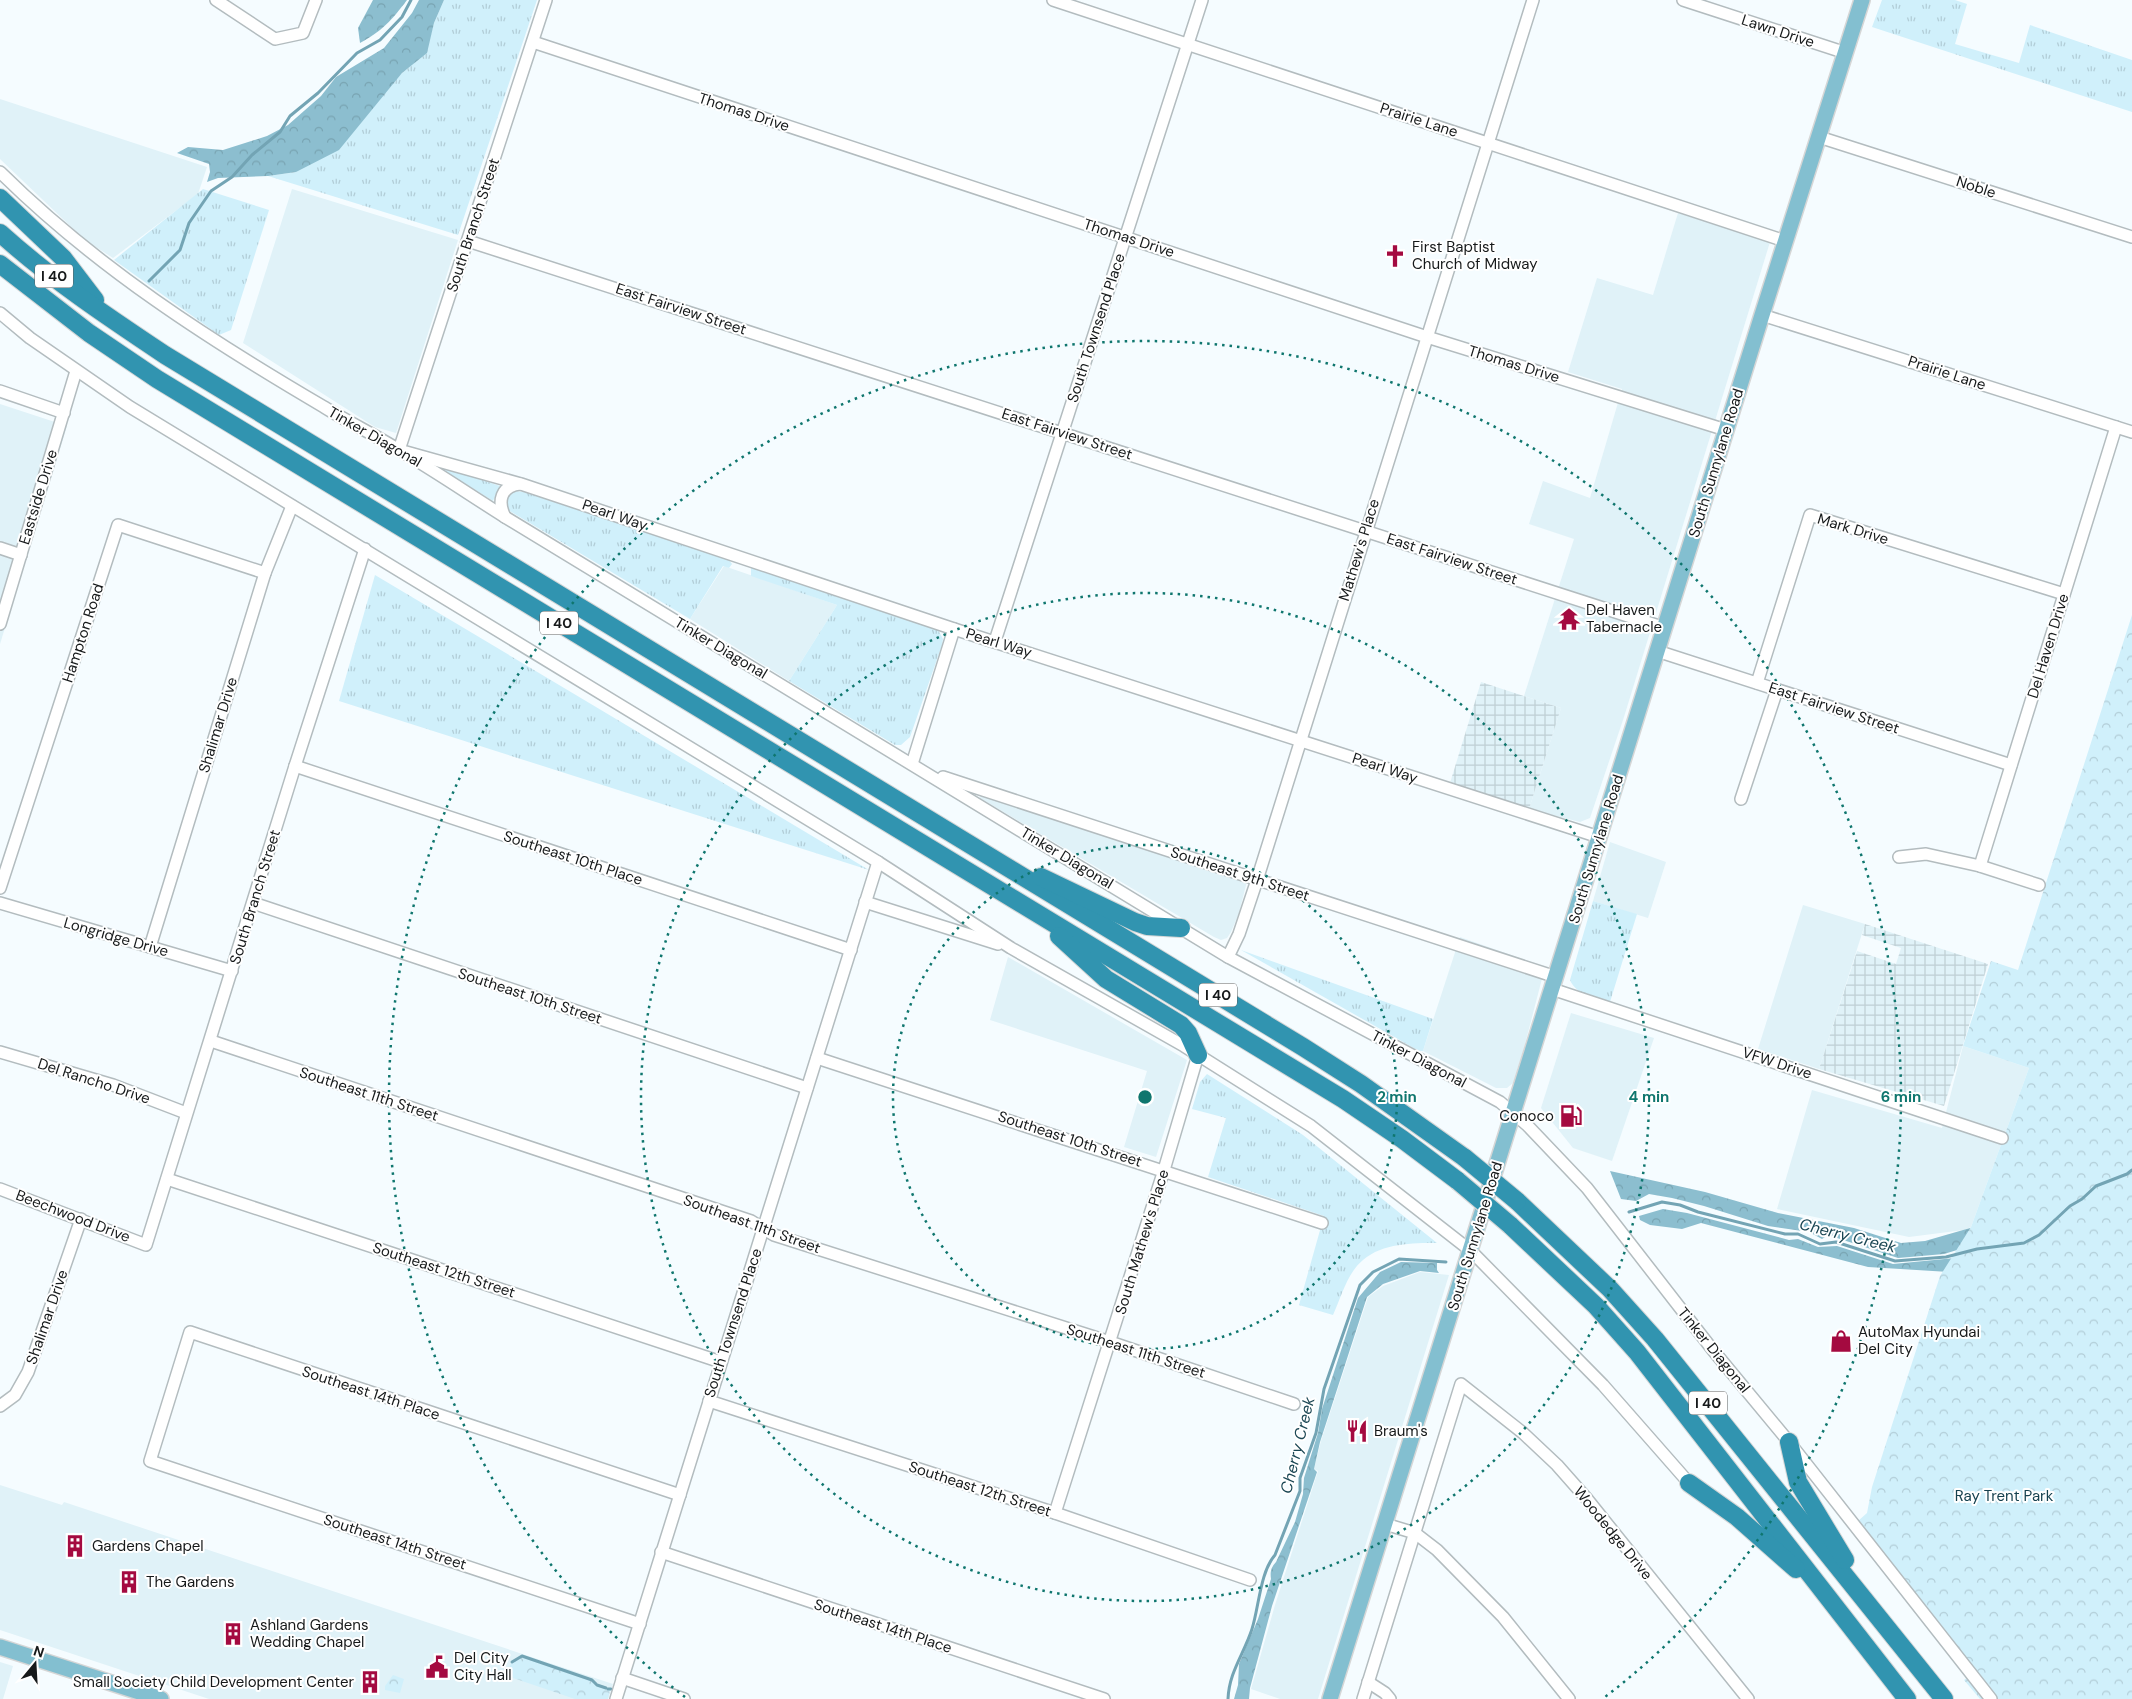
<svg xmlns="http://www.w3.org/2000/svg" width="2132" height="1699" font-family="'DM Sans',sans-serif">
	<defs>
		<pattern id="industrial-grid" width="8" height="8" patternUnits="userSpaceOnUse" patternTransform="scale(1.25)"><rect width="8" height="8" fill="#e0f2f8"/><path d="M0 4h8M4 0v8" fill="none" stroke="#bfcfd4"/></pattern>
		<pattern id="grass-tufts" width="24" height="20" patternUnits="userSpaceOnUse" patternTransform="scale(1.25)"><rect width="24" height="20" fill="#d0f0fb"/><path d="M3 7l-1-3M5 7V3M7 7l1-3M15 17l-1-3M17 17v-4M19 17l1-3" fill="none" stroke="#b2cdd7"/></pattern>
		<pattern id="forest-crowns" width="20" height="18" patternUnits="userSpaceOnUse" patternTransform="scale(1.25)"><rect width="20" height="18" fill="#8cbecf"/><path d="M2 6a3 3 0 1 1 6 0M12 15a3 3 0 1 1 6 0" fill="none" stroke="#78a3b1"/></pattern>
		<pattern id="park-crowns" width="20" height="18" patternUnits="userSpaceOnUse" patternTransform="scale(1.25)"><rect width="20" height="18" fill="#d0f0fb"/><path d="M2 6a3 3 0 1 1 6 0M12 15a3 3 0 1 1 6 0" fill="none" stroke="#b2cdd7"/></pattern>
	</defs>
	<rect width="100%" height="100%" fill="#f5fcff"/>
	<g fill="#e0f2f8">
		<path d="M0 99 207 167 198 194 113 258 85 240 0 159Z"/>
		<path d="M292 189 458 240 396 433 375 427 243 343Z"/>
		<path d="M1678 213 1770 242 1624 717 1590 818 1580 822 1529 809 1561 708 1524 696 1574 539 1529 524 1543 481 1590 498 1622 389 1568 372 1597 278 1653 295Z"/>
		<path d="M0 404 67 426 0 644Z"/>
		<path d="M724 566 837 605 789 681 690 619Z"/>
		<path d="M981 794 1247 881 1239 913 1231 932 1227 938 1221 940 1214 937 980 798Z"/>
		<path d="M1610 842 1666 862 1648 918 1593 901Z"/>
		<path d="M1803 905 1865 924 1819 1069 1758 1049Z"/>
		<path d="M1460 937 1545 967 1524 1048 1513 1083 1507 1088H1496L1423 1051Z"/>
		<path d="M1008 957 1187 1060 1156 1157 1124 1147 1147 1071 990 1020Z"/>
		<path d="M1571 1013 1654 1038 1612 1161 1573 1148 1541 1108Z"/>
		<path d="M1963 1046 2029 1068 1971 1227 1964 1230 1909 1237 1777 1209 1812 1090 1942 1128Z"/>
		<path d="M1420 1272 1449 1275 1318 1699H1280L1251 1689 1275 1605 1318 1471 1314 1469 1321 1441 1368 1297 1383 1286Z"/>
		<path d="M0 1485 62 1505 64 1502 613 1684 608 1699H209L0 1630Z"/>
		<path d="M0 1662 13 1666 3 1699H0Z"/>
	</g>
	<g fill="url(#industrial-grid)">
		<path d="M1481 682 1561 708 1529 809 1450 783Z"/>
		<path d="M1865 924 1988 964 1944 1106 1819 1069 1857 951 1896 964 1901 948 1862 935Z"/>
	</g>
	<g fill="url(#grass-tufts)">
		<path d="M444 0H537L458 235 268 176 296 172 402 73 426 53 434 23Z"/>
		<path d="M1882 0H1955L1967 4 1955 44 2019 63 2030 25 2132 60V112L1872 27Z"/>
		<path d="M203 189 269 210 231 330 219 335 114 260Z"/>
		<path d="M432 463 500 486 493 501Z"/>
		<path d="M514 491 524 492 729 560 732 564 729 568 723 566 690 619 508 510 507 499Z"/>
		<path d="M751 568H755L937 628 943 639 942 645 910 737 901 745H895L789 681 837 605 751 576Z"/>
		<path d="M375 575 869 870 339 701Z"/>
		<path d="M1593 901 1637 914 1610 1002C1596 998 1576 995 1570 980Z"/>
		<path d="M1241 950 1433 1019 1423 1051H1419Z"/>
		<path d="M1207 1074 1303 1135 1437 1243C1412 1243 1383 1243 1363 1260 1347 1273 1341 1298 1333 1315L1299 1305 1324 1216 1208 1177 1226 1118 1192 1109 1200 1082Z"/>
	</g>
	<g fill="url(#forest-crowns)">
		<path d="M373 0H407C392 20 382 31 360 43L358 28Z"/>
		<path d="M419 0H444L434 23 427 53 402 73 339 150 296 172 268 176 218 178 207 182 210 172 209 164 177 153 188 147 223 150 267 136 288 125 321 96 336 77 384 48 412 13Z"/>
		<path d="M1610 1171 1705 1192 1778 1213 1854 1228 1901 1243 1925 1241 1977 1226 1980 1243 1944 1254 1898 1258 1828 1235 1822 1239 1809 1232 1768 1226 1704 1206 1672 1198 1649 1194 1636 1201 1621 1199Z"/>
		<path d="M1663 1209 1687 1213 1789 1240 1798 1239 1818 1247 1837 1246 1893 1264 1986 1255 1949 1272 1868 1267 1701 1223 1682 1229 1650 1225 1640 1220 1639 1216Z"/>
		<path d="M1401 1262 1437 1263V1270L1439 1273 1420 1271 1383 1284 1367 1297 1320 1442 1314 1469 1317 1472 1272 1606 1250 1688 1249 1699H1234L1238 1685 1239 1664 1258 1619 1271 1579C1270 1572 1271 1567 1276 1562L1295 1522 1303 1494 1304 1478 1318 1433 1322 1409 1358 1298 1380 1272Z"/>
	</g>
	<g fill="url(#park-crowns)">
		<path d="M2132 615V1699H1980L1964 1680 1976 1671 1858 1521 1867 1513 1872 1487 1940 1276 1971 1227 2029 1068 1963 1046 1991 961 2018 970Z"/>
		<path d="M522 1657 592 1681 599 1687 610 1690 608 1699H575L507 1676 511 1663Z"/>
		<path d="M393 1675 404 1679 400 1693 385 1690V1686Z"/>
	</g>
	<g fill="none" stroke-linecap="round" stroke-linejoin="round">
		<g stroke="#73a4b4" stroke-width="3">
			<path d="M149 281 180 250 189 223 211 191 232 177 252 155 280 132 290 116 318 93 357 53 380 40 402 17 411 0"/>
			<path d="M1629 1212 1662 1202 1680 1205 1698 1212 1785 1234H1798L1820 1244 1836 1242 1895 1261 1946 1257 1977 1249 2024 1243 2039 1235 2070 1206 2082 1199 2096 1186 2127 1174 2132 1170"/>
			<path d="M512 1662 522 1656 592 1680 597 1685 606 1688"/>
			<path d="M608 1689H611"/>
			<path d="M1228 1699C1229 1672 1244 1654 1252 1629 1259 1607 1260 1572 1275 1555L1300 1491V1478L1316 1433 1324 1389 1360 1285 1373 1272 1399 1259 1446 1262"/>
		</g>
		<defs>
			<g id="minor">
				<path d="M216 0 275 39 303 33 316 0"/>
				<path d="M546 0 399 450 521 484 954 629 1599 837"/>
				<path d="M1053 0 1785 241"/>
				<path d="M1683 0 1846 53"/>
				<path d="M533 42 1427 337 1726 430"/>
				<path d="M1819 137 2132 237"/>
				<path d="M0 172C96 267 208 339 324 407 348 422 375 435 399 450 435 471 470 495 505 517L1228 957 1500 1102 1527 1125 1587 1188 1712 1349 1789 1442 1991 1699"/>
				<path d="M468 241 1665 628"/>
				<path d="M0 313 30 338 130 407 878 862 1011 948 1184 1046 1311 1126 1471 1251 1603 1385 1689 1483"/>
				<path d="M1762 315 2132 432"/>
				<path d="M0 391 64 413"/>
				<path d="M505 517C497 501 501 486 520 484"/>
				<path d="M0 548 21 555"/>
				<path d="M0 624 76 371"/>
				<path d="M995 641 1202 0"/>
				<path d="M1657 651 2011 765"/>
				<path d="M1757 683 1810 515 2064 594"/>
				<path d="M912 764 954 629"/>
				<path d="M295 766 851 950"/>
				<path d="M943 777 1556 977"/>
				<path d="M1741 799 1777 690"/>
				<path d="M1899 857 1926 854 1980 866 2039 885"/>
				<path d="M1980 866 2116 427"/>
				<path d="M0 888 118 525 265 573"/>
				<path d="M865 902 998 944"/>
				<path d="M0 903 232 971"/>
				<path d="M253 903 807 1088"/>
				<path d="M150 947 265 573 292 506"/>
				<path d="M1228 957 1239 934 1257 880 1533 0"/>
				<path d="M1552 989 2002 1138"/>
				<path d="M211 1041 751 1221 774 1235 1110 1342 1294 1404"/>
				<path d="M0 1052 113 1085 186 1113"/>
				<path d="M817 1058 1322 1223"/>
				<path d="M167 1179 721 1362"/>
				<path d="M0 1189 146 1245 295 766 365 549"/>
				<path d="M709 1401 1055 1513 1250 1580"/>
				<path d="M0 1406 15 1395 28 1372 81 1219"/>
				<path d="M1055 1513 1164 1170 1198 1055"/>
				<path d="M1385 1524 1415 1533 1437 1550 1503 1617 1569 1699"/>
				<path d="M661 1552 1104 1699"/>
				<path d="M640 1624 150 1461 190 1332 680 1495"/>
				<path d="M622 1678 684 1699"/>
				<path d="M1368 1682 1385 1693 1390 1699"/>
				<path d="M616 1699 878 862"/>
				<path d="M1363 1699 1461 1384 1523 1433 1557 1465 1587 1499 1748 1699"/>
			</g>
			<g id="major">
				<path d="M0 1647 161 1699"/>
				<path d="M1330 1699 1762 315 1862 0"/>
			</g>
			<g id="highway">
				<path d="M0 198 63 258 95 300"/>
				<path d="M0 233C51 279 108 317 165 355L1303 1047 1361 1084 1465 1158"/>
				<path d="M0 264 89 333 157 379 1343 1099 1402 1139 1458 1181"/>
				<path d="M1041 877 1135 922 1147 926 1181 928"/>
				<path d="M1059 936 1106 979 1181 1025 1188 1033 1198 1055"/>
				<path d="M1517 1201 1610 1289 1655 1339 1944 1699"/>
				<path d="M1510 1225 1596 1306 1637 1352 1907 1699"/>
				<path d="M1789 1442 1798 1482 1845 1560"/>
				<path d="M1689 1483 1737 1517 1796 1569"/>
			</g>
		</defs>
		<use href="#minor" stroke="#b3bcbf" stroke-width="14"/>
		<use href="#major" stroke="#d5d6d6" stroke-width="18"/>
		<use href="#highway" stroke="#d5d6d6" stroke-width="20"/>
		<use href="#minor" stroke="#fff" stroke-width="11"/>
		<use href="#major" stroke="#83bfd0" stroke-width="15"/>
		<use href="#highway" stroke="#3194b0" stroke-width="18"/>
		<defs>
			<g id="highway-bridge">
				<path d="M1465 1158 1517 1201"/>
				<path d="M1458 1181 1510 1225"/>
			</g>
		</defs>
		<use href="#highway-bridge" stroke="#d5d6d6" stroke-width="20" stroke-linecap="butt"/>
		<use href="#highway-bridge" stroke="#3194b0" stroke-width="18"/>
	</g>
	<g fill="none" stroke="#0f766e" stroke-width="2.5" stroke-dasharray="2.5 5">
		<circle cx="1145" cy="1097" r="252"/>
		<circle cx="1145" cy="1097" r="504"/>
		<path d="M685 1697A756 756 0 1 1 1605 1697"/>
	</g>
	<defs>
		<symbol id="church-bare" viewBox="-9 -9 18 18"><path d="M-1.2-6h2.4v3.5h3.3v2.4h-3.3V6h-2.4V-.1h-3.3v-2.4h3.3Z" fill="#a40a40" stroke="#fff" stroke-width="2.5" paint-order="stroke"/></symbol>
		<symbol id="temple-bare" viewBox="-9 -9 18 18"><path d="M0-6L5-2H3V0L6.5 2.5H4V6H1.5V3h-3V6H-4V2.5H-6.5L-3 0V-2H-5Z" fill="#a40a40" stroke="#fff" stroke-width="2.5" paint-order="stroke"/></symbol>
		<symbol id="fuel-bare" viewBox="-9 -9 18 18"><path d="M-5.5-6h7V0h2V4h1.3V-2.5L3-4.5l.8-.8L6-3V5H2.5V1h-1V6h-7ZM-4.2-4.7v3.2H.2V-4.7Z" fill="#a40a40" stroke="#fff" stroke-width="2.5" paint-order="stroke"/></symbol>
		<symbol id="shop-bare" viewBox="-9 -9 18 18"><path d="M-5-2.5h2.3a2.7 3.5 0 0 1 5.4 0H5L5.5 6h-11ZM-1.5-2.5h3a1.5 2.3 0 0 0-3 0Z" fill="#a40a40" stroke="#fff" stroke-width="2.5" paint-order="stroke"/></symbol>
		<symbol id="restaurant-bare" viewBox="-9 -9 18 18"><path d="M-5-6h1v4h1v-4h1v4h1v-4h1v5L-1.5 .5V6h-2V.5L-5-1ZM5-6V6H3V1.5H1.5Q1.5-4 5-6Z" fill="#a40a40" stroke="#fff" stroke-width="2.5" paint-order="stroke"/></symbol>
		<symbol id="building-bare" viewBox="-9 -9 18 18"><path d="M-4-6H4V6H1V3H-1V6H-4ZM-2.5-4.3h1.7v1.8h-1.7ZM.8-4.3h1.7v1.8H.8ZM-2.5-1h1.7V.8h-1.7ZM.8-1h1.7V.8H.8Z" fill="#a40a40" stroke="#fff" stroke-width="2.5" paint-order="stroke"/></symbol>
		<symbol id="civic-bare" viewBox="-9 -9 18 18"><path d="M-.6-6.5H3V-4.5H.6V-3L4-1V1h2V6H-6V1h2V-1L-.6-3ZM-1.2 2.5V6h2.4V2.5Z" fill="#a40a40" stroke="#fff" stroke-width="2.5" paint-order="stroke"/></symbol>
	</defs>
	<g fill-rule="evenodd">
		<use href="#church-bare" x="1379" y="240" width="32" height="32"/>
		<use href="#temple-bare" x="1553" y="603" width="32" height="32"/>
		<use href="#fuel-bare" x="1555" y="1100" width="32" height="32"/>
		<use href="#shop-bare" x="1825" y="1325" width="32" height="32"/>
		<use href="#restaurant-bare" x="1341" y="1415" width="32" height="32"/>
		<use href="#building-bare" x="59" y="1530" width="32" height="32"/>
		<use href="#building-bare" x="113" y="1566" width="32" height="32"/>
		<use href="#building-bare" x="217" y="1618" width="32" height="32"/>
		<use href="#civic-bare" x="421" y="1651" width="32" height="32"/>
		<use href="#building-bare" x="354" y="1666" width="32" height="32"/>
	</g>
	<g text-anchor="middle" stroke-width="4" stroke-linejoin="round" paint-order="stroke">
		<g fill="#fff" stroke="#5c5e5f" stroke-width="1">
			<rect x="35" y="264.5" width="38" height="23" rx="4"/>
			<rect x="540" y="611.5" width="38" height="23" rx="4"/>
			<rect x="1199" y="983.5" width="38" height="23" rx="4"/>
			<rect x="1689" y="1391.5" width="38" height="23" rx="4"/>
		</g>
		<g font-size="14" font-weight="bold" fill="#16191a">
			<text x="54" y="281">I 40</text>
			<text x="559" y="628">I 40</text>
			<text x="1218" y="1000">I 40</text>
			<text x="1708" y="1408">I 40</text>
		</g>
		<g font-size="15" fill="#16191a" stroke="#fff">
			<text transform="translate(1778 31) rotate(18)" y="5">Lawn Drive</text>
			<text transform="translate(744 112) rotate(18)" y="5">Thomas Drive</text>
			<text transform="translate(1419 120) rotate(18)" y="5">Prairie Lane</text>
			<text transform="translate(1976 187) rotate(18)" y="5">Noble</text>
			<text transform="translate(473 225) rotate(-72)" y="5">South Branch Street</text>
			<text transform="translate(1129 238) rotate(18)" y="5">Thomas Drive</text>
			<text transform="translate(681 309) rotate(18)" y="5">East Fairview Street</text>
			<text transform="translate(1096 328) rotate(-72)" y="5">South Townsend Place</text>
			<text transform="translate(1514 364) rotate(17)" y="5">Thomas Drive</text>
			<text transform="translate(1947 373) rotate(18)" y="5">Prairie Lane</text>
			<text transform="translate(1067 434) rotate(18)" y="5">East Fairview Street</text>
			<text transform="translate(375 437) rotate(30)" y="5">Tinker Diagonal</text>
			<text transform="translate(1716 463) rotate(-73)" y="5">South Sunnylane Road</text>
			<text transform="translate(38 497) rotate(-73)" y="5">Eastside Drive</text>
			<text transform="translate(615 515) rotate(19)" y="5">Pearl Way</text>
			<text transform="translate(1853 529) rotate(17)" y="5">Mark Drive</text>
			<text transform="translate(1359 550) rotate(-73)" y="5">Mathew's Place</text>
			<text transform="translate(1452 559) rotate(18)" y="5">East Fairview Street</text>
			<text transform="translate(83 633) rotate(-72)" y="5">Hampton Road</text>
			<text transform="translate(999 643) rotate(17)" y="5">Pearl Way</text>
			<text transform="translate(2048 646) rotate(-73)" y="5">Del Haven Drive</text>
			<text transform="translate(721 648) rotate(31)" y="5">Tinker Diagonal</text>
			<text transform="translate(1834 708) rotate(18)" y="5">East Fairview Street</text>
			<text transform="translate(218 725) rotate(-73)" y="5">Shalimar Drive</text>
			<text transform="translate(1385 768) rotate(18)" y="5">Pearl Way</text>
			<text transform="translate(1596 849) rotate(-73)" y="5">South Sunnylane Road</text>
			<text transform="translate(573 858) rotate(18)" y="5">Southeast 10th Place</text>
			<text transform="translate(1067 858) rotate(31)" y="5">Tinker Diagonal</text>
			<text transform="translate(1240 874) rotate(18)" y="5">Southeast 9th Street</text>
			<text transform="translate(255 897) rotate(-73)" y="5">South Branch Street</text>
			<text transform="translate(116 937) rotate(16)" y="5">Longridge Drive</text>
			<text transform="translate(530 996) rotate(18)" y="5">Southeast 10th Street</text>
			<text transform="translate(1419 1059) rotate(28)" y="5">Tinker Diagonal</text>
			<text transform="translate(1777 1063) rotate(18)" y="5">VFW Drive</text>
			<text transform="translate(94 1081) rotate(18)" y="5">Del Rancho Drive</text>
			<text transform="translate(369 1094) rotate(18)" y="5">Southeast 11th Street</text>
			<text transform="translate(1070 1139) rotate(18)" y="5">Southeast 10th Street</text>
			<text transform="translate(73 1216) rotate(21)" y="5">Beechwood Drive</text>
			<text transform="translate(752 1224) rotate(20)" y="5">Southeast 11th Street</text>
			<text transform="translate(1475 1236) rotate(-73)" y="5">South Sunnylane Road</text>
			<text transform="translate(1142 1242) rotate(-73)" y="5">South Mathew's Place</text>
			<text transform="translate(444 1270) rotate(18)" y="5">Southeast 12th Street</text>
			<text transform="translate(47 1317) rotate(-71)" y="5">Shalimar Drive</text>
			<text transform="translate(733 1323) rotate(-72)" y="5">South Townsend Place</text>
			<text transform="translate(1714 1350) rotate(51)" y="5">Tinker Diagonal</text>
			<text transform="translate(1136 1351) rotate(18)" y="5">Southeast 11th Street</text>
			<text transform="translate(371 1393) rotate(18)" y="5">Southeast 14th Place</text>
			<text transform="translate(980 1489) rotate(18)" y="5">Southeast 12th Street</text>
			<text transform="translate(1613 1533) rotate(51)" y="5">Woodedge Drive</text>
			<text transform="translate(395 1542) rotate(18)" y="5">Southeast 14th Street</text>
			<text transform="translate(883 1626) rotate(18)" y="5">Southeast 14th Place</text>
		</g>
		<g font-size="15" fill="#16191a" stroke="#fff" text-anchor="start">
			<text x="1412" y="252">First Baptist<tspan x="1412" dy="17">Church of Midway</tspan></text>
			<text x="1586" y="615">Del Haven<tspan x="1586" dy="17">Tabernacle</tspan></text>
			<text x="1554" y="1121" text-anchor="end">Conoco</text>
			<text x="1858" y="1337">AutoMax Hyundai<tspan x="1858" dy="17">Del City</tspan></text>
			<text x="1374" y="1436">Braum's</text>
			<text x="92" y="1551">Gardens Chapel</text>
			<text x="146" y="1587">The Gardens</text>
			<text x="250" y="1630">Ashland Gardens<tspan x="250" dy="17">Wedding Chapel</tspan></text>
			<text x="454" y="1663">Del City<tspan x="454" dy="17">City Hall</tspan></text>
			<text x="354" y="1687" text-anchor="end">Small Society Child Development Center</text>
		</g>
		<g font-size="15" fill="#15414f" stroke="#fff">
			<text x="2004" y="1501">Ray Trent Park</text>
		</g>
		<g font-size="16" font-style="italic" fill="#1a4653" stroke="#fff">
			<text transform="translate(1848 1235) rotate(14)" y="6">Cherry Creek</text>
			<text transform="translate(1297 1445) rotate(-76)" y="6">Cherry Creek</text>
		</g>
	</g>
	<circle cx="1145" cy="1097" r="8" fill="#0f766e" stroke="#fff" stroke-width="2.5"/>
	<g font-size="15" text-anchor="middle" font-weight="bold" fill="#0f766e" stroke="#fff" stroke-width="4" stroke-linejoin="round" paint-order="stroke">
		<text x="1397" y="1102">2 min</text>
		<text x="1649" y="1102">4 min</text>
		<text x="1901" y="1102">6 min</text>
	</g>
	<g transform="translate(35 1664) rotate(18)" stroke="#ffffff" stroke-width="4" paint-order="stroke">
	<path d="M0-4L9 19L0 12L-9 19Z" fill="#16191a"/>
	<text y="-8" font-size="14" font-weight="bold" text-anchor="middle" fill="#16191a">N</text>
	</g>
</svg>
